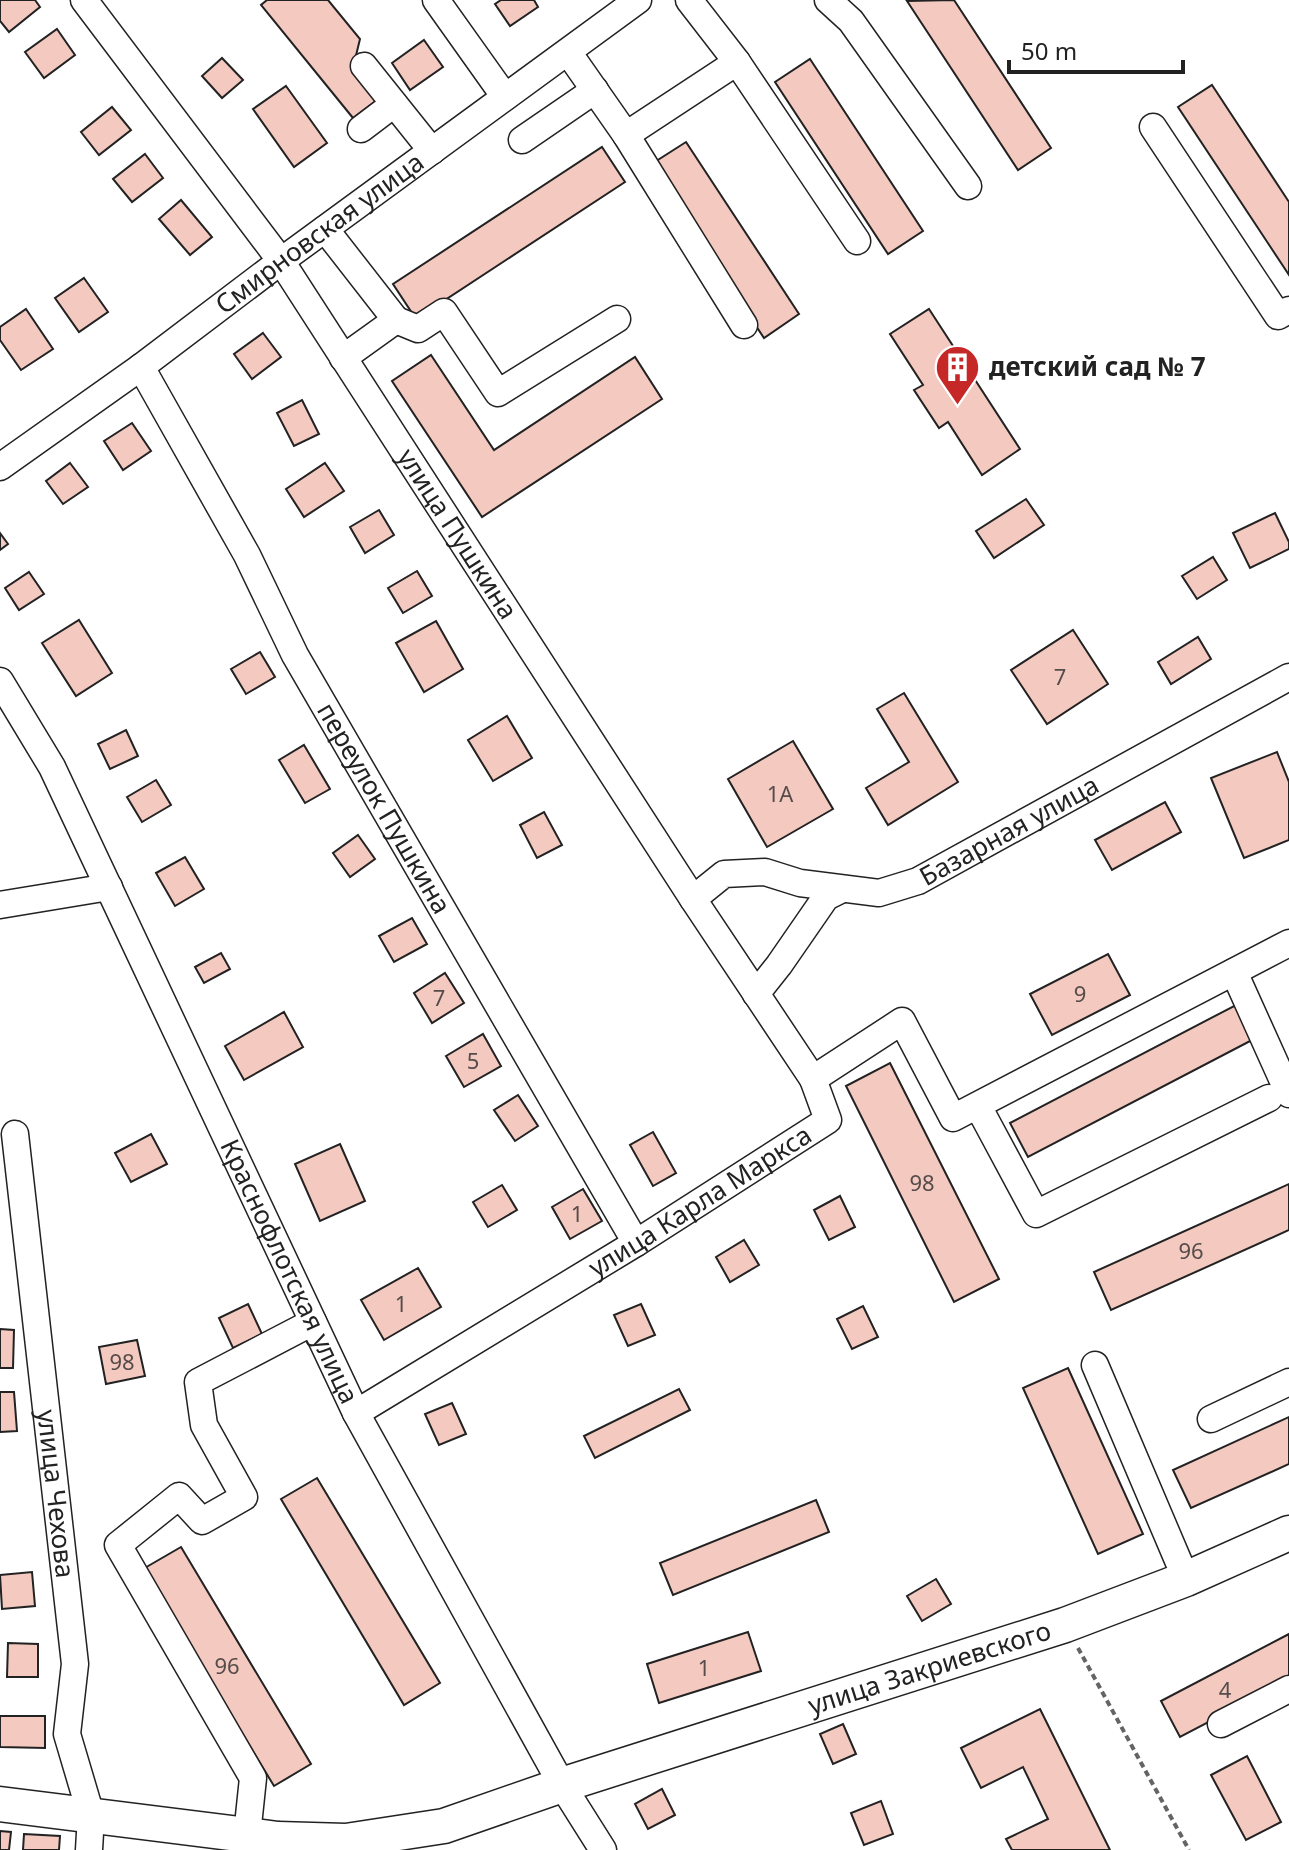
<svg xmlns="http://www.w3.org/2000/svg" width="1289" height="1850" font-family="'Noto Sans',sans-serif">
	<rect width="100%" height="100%" fill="#fff"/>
	<g fill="#f3c9c0" stroke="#222" stroke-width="2">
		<path d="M0 0H35L40 7 9 32 0 21Z"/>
		<path d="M267 0H328L360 39 352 72 377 100 353 118 261 5Z"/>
		<path d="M501 0H534L538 7 510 26 495 4Z"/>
		<path d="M954 0 1051 148 1018 170 907 1Z"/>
		<path d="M57 29 75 55 44 78 25 52Z"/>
		<path d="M424 40 443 67 410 90 392 63Z"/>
		<path d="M222 58 243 80 222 98 202 76Z"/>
		<path d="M810 59 923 231 888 254 775 82Z"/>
		<path d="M1212 85 1289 202V275L1178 107Z"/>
		<path d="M286 86 327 143 294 167 253 109Z"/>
		<path d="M112 107 131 130 99 155 81 132Z"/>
		<path d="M686 142 799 314 764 338 650 165Z"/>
		<path d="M602 147 625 182 416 319 393 284Z"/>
		<path d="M145 154 163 178 132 202 113 179Z"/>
		<path d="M181 200 212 237 190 255 159 219Z"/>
		<path d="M84 278 108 312 79 332 55 298Z"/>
		<path d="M26 309 53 349 21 370 0 340V327Z"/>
		<path d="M929 309 1020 449 982 475 948 422 939 428 914 390 923 385 890 334Z"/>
		<path d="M263 333 281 357 252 379 234 354Z"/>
		<path d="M431 355 494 450 635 357 662 399 482 517 392 381Z"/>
		<path d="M302 400 319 434 294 446 277 413Z"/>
		<path d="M132 423 151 451 123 470 104 441Z"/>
		<path d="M70 463 88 487 63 504 46 481Z"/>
		<path d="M325 463 344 491 304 517 286 489Z"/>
		<path d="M1026 499 1044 525 994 558 976 531Z"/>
		<path d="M379 510 394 535 365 553 350 527Z"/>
		<path d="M1275 513 1289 542V549L1250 568 1233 533Z"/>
		<path d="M0 533 8 544 0 550Z"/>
		<path d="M1213 557 1227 580 1197 599 1182 576Z"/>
		<path d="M417 571 432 596 403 613 388 588Z"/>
		<path d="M29 572 44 594 19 610 5 588Z"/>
		<path d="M79 620 112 673 76 696 42 643Z"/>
		<path d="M436 621 463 669 424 692 396 643Z"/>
		<path d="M1073 630 1108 684 1047 724 1011 670Z"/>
		<path d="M1198 637 1211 659 1171 684 1158 662Z"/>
		<path d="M260 652 275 677 246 694 231 669Z"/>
		<path d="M904 693 958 782 888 825 866 788 909 762 877 709Z"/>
		<path d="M507 716 532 758 493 781 468 740Z"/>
		<path d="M126 730 138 756 110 769 98 744Z"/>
		<path d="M793 741 833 809 767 847 728 779Z"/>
		<path d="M304 745 330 789 305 803 279 760Z"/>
		<path d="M1277 752 1289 782V840L1244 858 1211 778Z"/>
		<path d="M156 780 171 805 142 822 127 797Z"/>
		<path d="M1165 802 1181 832 1112 870 1095 840Z"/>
		<path d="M544 812 562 845 537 858 520 825Z"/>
		<path d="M358 835 375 859 350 877 333 853Z"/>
		<path d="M185 857 204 889 175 906 156 873Z"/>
		<path d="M412 918 427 944 394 962 379 936Z"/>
		<path d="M221 953 230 969 204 983 195 967Z"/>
		<path d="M1108 954 1130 995 1052 1035 1030 994Z"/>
		<path d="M445 973 464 1003 432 1023 414 993Z"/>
		<path d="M1236 1005 1254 1039 1028 1157 1010 1123Z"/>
		<path d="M284 1012 303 1047 244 1080 225 1046Z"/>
		<path d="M483 1034 501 1066 464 1087 446 1056Z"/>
		<path d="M890 1063 999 1279 954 1302 846 1086Z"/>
		<path d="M518 1095 538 1126 515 1141 494 1110Z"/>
		<path d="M653 1132 676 1173 653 1186 630 1145Z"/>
		<path d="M151 1134 167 1164 131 1182 115 1153Z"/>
		<path d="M340 1144 365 1201 320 1221 295 1164Z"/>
		<path d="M1289 1184V1230L1111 1310 1094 1272Z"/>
		<path d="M502 1185 517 1210 488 1227 473 1202Z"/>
		<path d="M583 1189 602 1221 570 1239 552 1207Z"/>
		<path d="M840 1196 855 1227 829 1240 814 1210Z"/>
		<path d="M744 1240 759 1265 730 1282 716 1257Z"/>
		<path d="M418 1268 441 1307 384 1340 361 1300Z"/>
		<path d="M248 1304 262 1334 233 1348 219 1318Z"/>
		<path d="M641 1304 655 1335 628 1346 614 1315Z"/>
		<path d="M863 1306 878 1337 852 1349 837 1319Z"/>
		<path d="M0 1329 14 1330 13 1368H0Z"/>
		<path d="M137 1340 145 1376 106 1384 99 1347Z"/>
		<path d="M1068 1368 1143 1534 1098 1554 1023 1388Z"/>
		<path d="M679 1389 690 1410 595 1458 584 1436Z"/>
		<path d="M0 1392H14L17 1431 0 1432Z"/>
		<path d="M452 1403 466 1434 439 1445 425 1414Z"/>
		<path d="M1289 1417V1464L1191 1508 1173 1470Z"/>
		<path d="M317 1478 440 1683 404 1705 281 1499Z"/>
		<path d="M816 1500 829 1532 673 1595 660 1563Z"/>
		<path d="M181 1547 311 1764 274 1786 143 1569Z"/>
		<path d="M32 1572 35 1606 2 1609 0 1575Z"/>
		<path d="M936 1579 951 1604 922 1621 907 1596Z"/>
		<path d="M748 1632 761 1671 659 1703 647 1664Z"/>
		<path d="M1289 1634V1680L1180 1737 1161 1701Z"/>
		<path d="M8 1643 38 1644V1677H7Z"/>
		<path d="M1040 1709 1110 1850H1012L1006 1839 1048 1819 1023 1767 981 1788 961 1748Z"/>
		<path d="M0 1716H45V1748L0 1747Z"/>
		<path d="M843 1724 856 1754 833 1764 820 1734Z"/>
		<path d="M1247 1756 1281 1822 1246 1840 1211 1775Z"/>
		<path d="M662 1789 675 1815 648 1829 635 1804Z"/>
		<path d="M881 1801 893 1834 864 1845 851 1813Z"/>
		<path d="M0 1831 11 1832 9 1850H0Z"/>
		<path d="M24 1834 60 1836 59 1850H23Z"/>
	</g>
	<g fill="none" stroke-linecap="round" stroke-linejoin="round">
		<defs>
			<g id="minor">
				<path id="s1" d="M84 0 281 261 693 899 813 1079"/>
				<path d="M436 0 505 97"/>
				<path d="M828 0 851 21 968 186"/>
				<path d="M568 52 626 135 737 62 689 0"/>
				<path d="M737 62 857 241"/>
				<path d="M364 66 432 151"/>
				<path d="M1153 127 1278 316 1289 310"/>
				<path d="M361 129 394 104"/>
				<path d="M626 135 744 325"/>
				<path d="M522 140 595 90"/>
				<path d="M325 229 396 320 343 358"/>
				<path d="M396 320 418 329 444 312 498 393 617 319"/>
				<path id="s2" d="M141 367 247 555 295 655 636 1243"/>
				<path id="s3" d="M0 467 141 367 281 261 638 0"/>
				<path id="s4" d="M0 681 52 767 356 1413 562 1785 603 1850"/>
				<path id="s5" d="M693 899 724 874 765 872 800 883 879 893 918 881 1289 677"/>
				<path d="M0 905 109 887"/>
				<path d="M1234 972 1289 1094"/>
				<path d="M756 994 779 965 826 897 840 890"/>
				<path d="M978 1106 1036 1214 1269 1098"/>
				<path id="s6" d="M15 1134 75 1664 67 1734 91 1815 89 1850"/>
				<path d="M1095 1365 1186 1579"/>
				<path id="s7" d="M356 1413 636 1243 828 1120 813 1079 902 1021 953 1118 1289 943"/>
				<path d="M1211 1419 1289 1382"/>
				<path d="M1221 1724 1289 1689"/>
				<path d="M247 1835 253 1778 118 1545 179 1496 202 1521 244 1497 204 1425 198 1382 313 1322"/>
			</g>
			<g id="major">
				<path id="s8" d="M0 1804 278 1839 346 1841 444 1826 562 1785 1065 1625 1186 1579 1289 1533"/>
			</g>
		</defs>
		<use href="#minor" stroke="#222" stroke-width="29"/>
		<use href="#major" stroke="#222" stroke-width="37"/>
		<path stroke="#646464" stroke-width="4" stroke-dasharray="6 4" stroke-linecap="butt" d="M1078 1648 1189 1850"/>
		<use href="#minor" stroke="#fff" stroke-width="26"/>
		<use href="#major" stroke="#fff" stroke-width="34"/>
	</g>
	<defs>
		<symbol id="building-pin" viewBox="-11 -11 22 30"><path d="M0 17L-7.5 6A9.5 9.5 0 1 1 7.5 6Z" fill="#c62828" stroke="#fff"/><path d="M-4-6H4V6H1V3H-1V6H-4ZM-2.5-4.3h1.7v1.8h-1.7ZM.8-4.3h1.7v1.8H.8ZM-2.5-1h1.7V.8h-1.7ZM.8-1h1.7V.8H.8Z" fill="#fff"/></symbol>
	</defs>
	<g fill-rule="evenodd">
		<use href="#building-pin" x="932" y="342" width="51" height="69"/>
	</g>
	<g text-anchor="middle" stroke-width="6" stroke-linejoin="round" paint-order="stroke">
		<g font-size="22" fill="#564c4a">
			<text x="1060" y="685">7</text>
			<text x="780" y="802">1А</text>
			<text x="1080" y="1002">9</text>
			<text x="439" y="1006">7</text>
			<text x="473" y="1069">5</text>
			<text x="922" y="1191">98</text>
			<text x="577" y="1222">1</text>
			<text x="1191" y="1259">96</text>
			<text x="401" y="1312">1</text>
			<text x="122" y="1370">98</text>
			<text x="227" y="1674">96</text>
			<text x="704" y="1676">1</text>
			<text x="1225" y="1698">4</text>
		</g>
		<g font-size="26" fill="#222" stroke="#fff">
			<text dy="9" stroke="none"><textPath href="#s3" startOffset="396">Смирновская улица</textPath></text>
			<text dy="9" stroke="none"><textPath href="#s1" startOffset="652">улица Пушкина</textPath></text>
			<text dy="9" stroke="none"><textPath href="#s2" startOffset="504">переулок Пушкина</textPath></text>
			<text dy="9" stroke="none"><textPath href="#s5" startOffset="342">Базарная улица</textPath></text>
			<text dy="9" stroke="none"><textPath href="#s7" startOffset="404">улица Карла Маркса</textPath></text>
			<text dy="9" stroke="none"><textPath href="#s4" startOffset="658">Краснофлотская улица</textPath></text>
			<text dy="9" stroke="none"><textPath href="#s6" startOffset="362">улица Чехова</textPath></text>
			<text dy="9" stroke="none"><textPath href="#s8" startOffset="958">улица Закриевского</textPath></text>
		</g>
		<g font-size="26" font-weight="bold" fill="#222" stroke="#fff" text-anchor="start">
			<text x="989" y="376">детский сад № 7</text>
		</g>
	</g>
	<path d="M1009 60v12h174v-12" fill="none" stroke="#222222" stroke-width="4"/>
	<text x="1021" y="60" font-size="24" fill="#222222" stroke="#ffffff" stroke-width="6" paint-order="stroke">50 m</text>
</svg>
